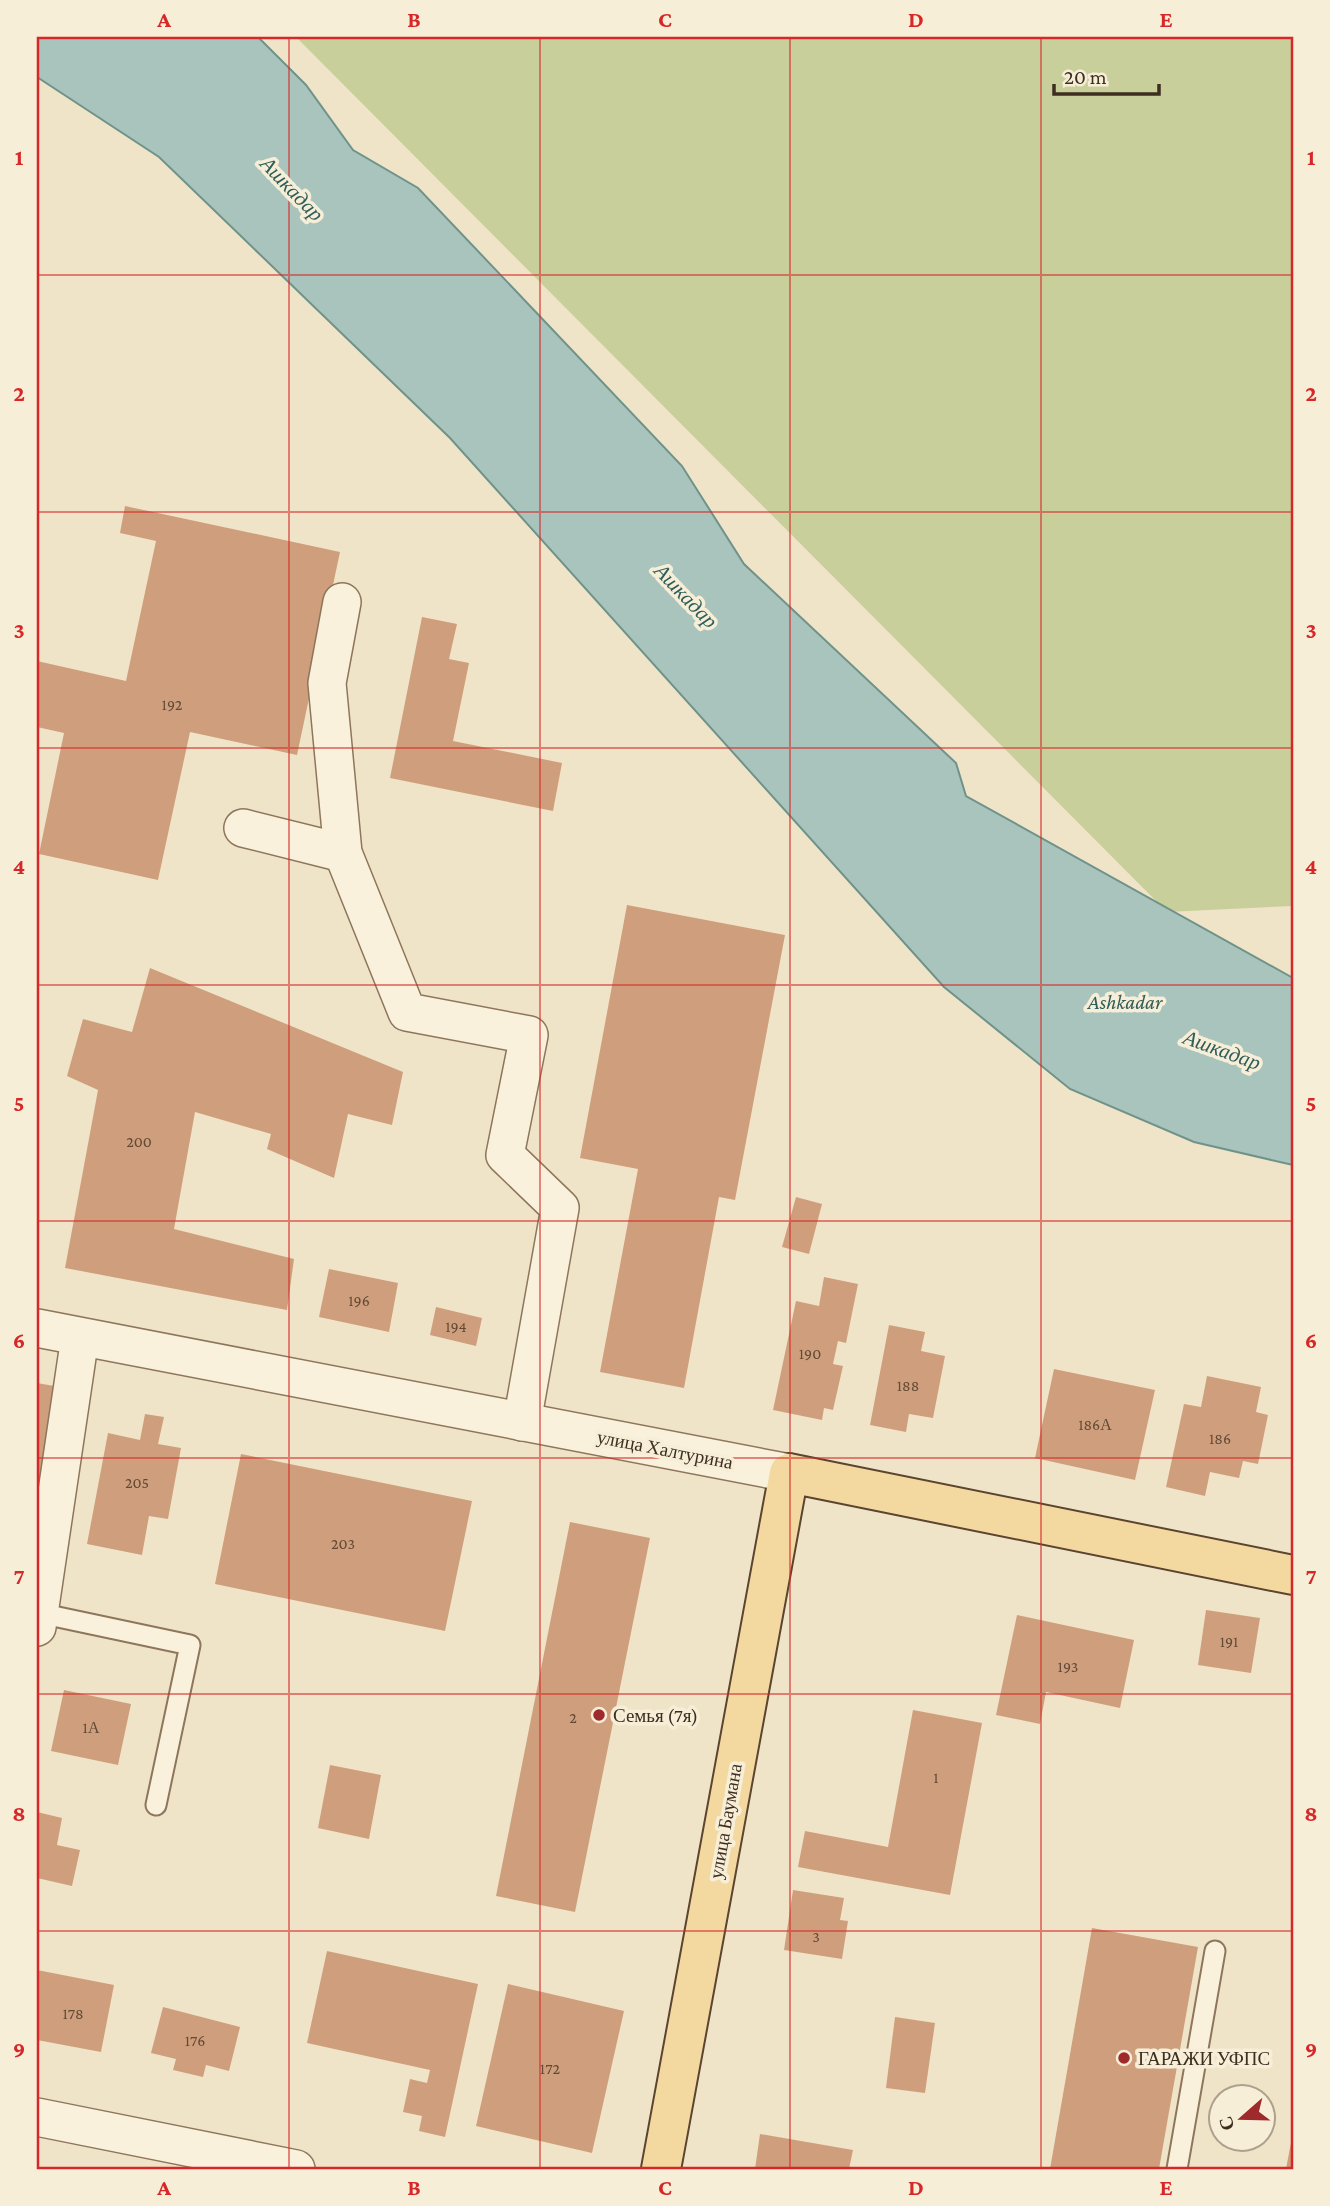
<svg xmlns="http://www.w3.org/2000/svg" width="1330" height="2206" font-family="'Crimson Pro',serif">
	<rect width="100%" height="100%" fill="#f0e4c8"/>
	<path fill="#c9cf9b" d="M296 37H1293V906L1167 912Z"/>
	<path fill="#a9c4bc" stroke="#6f938a" stroke-width="2" d="M37 37H258L306 85 353 150 418 188 682 466 744 564 956 763 966 796 1293 978V1165L1194 1142 1070 1089 944 987 450 438 159 157 37 77Z"/>
	<g fill="#cf9f7d">
		<path d="M125 506 340 552 297 755 190 732 158 880 39 854 64 733 37 727V661L126 681 156 541 120 533Z"/>
		<path d="M422 617 457 624 449 659 469 663 453 741 562 763 553 811 390 778Z"/>
		<path d="M627 905 785 935 735 1200 719 1197 684 1388 600 1372 638 1169 580 1158Z"/>
		<path d="M150 968 403 1072 392 1125 348 1114 334 1178 267 1149 271 1134 195 1112 174 1229 294 1259 287 1310 65 1268 98 1090 67 1076 83 1019 132 1032Z"/>
		<path d="M796 1197 822 1204 809 1254 782 1247Z"/>
		<path d="M329 1269 398 1283 389 1332 319 1317Z"/>
		<path d="M824 1277 858 1284 846 1343 838 1341 833 1364 843 1366 833 1410 824 1408 822 1420 773 1410 796 1301 819 1306Z"/>
		<path d="M436 1307 482 1318 476 1346 430 1335Z"/>
		<path d="M889 1325 925 1332 921 1351 945 1356 933 1418 909 1414 906 1432 870 1425Z"/>
		<path d="M1054 1369 1155 1390 1135 1480 1035 1458Z"/>
		<path d="M1207 1376 1261 1387 1256 1412 1268 1415 1258 1464 1243 1461 1239 1478 1210 1472 1205 1496 1166 1487 1184 1404 1201 1407Z"/>
		<path d="M37 1383 60 1387 37 1511Z"/>
		<path d="M145 1414 164 1417 158 1444 181 1448 168 1519 149 1516 142 1555 87 1544 108 1433 140 1440Z"/>
		<path d="M241 1454 472 1501 445 1631 215 1584Z"/>
		<path d="M570 1522 650 1538 575 1912 496 1896Z"/>
		<path d="M1206 1610 1260 1618 1251 1673 1198 1665Z"/>
		<path d="M1017 1615 1134 1640 1120 1708 1046 1692 1040 1724 996 1715Z"/>
		<path d="M64 1690 131 1704 118 1765 51 1751Z"/>
		<path d="M913 1710 982 1723 950 1895 798 1867 805 1831 888 1847Z"/>
		<path d="M330 1765 381 1775 369 1839 318 1828Z"/>
		<path d="M37 1812 62 1818 57 1845 80 1850 72 1886 37 1878Z"/>
		<path d="M793 1890 844 1898 840 1920 848 1921 842 1959 784 1950Z"/>
		<path d="M1092 1928 1198 1947 1159 2169H1050Z"/>
		<path d="M327 1951 478 1984 445 2137 419 2131 422 2116 403 2112 410 2079 427 2083 430 2070 307 2043Z"/>
		<path d="M37 1970 114 1985 101 2052 37 2040Z"/>
		<path d="M508 1984 624 2011 592 2153 476 2126Z"/>
		<path d="M163 2007 240 2027 229 2071 206 2065 203 2077 173 2070 176 2059 151 2053Z"/>
		<path d="M895 2017 935 2023 925 2093 886 2088Z"/>
		<path d="M760 2134 853 2150 849 2169H755Z"/>
		<path d="M1292 2137 1293 2169H1286Z"/>
	</g>
	<g fill="none" stroke-linecap="round" stroke-linejoin="round">
		<defs>
			<g id="lane">
				<path d="M39 1613 190 1645 156 1805"/>
				<path d="M1177 2169 1215 1951"/>
			</g>
			<g id="street">
				<path d="M342 602 327 683 343 853 407 1012 529 1035 505 1155 560 1208 522 1422"/>
				<path d="M243 828 343 853"/>
				<path d="M37 1328 789 1473"/>
				<path d="M37 1627 80 1337"/>
				<path d="M37 2117 296 2169"/>
			</g>
			<path id="primary" d="M661 2169 789 1473 1293 1575"/>
		</defs>
		<use href="#lane" stroke="#8d765c" stroke-width="23"/>
		<use href="#street" stroke="#8d765c" stroke-width="40"/>
		<use href="#primary" stroke="#5b4430" stroke-width="42"/>
		<use href="#lane" stroke="#faf1dc" stroke-width="19"/>
		<use href="#street" stroke="#faf1dc" stroke-width="37"/>
		<use href="#primary" stroke="#f3d9a0" stroke-width="38"/>
	</g>
	<path fill="none" stroke="#d62828" stroke-width="2" stroke-opacity="0.55" d="M289 37V2169M540 37V2169M790 37V2169M1041 37V2169M37 275H1293M37 512H1293M37 748H1293M37 985H1293M37 1221H1293M37 1458H1293M37 1694H1293M37 1931H1293"/>
	<g fill="#9e2a2b" stroke="#f7eed8" stroke-width="2.5">
		<circle cx="599" cy="1715" r="7"/>
		<circle cx="1124" cy="2058" r="7"/>
	</g>
	<g text-anchor="middle" stroke-width="7" stroke-linejoin="round" paint-order="stroke">
		<g font-size="16" fill="#624a37">
			<text x="172" y="710">192</text>
			<text x="139" y="1147">200</text>
			<text x="359" y="1306">196</text>
			<text x="456" y="1332">194</text>
			<text x="810" y="1359">190</text>
			<text x="908" y="1391">188</text>
			<text x="1095" y="1430">186А</text>
			<text x="1220" y="1444">186</text>
			<text x="137" y="1488">205</text>
			<text x="343" y="1549">203</text>
			<text x="1229" y="1647">191</text>
			<text x="1068" y="1672">193</text>
			<text x="573" y="1723">2</text>
			<text x="91" y="1733">1А</text>
			<text x="936" y="1783">1</text>
			<text x="816" y="1942">3</text>
			<text x="73" y="2019">178</text>
			<text x="195" y="2046">176</text>
			<text x="550" y="2074">172</text>
		</g>
		<g font-size="19" fill="#3d2e20" stroke="#f7eed8">
			<text transform="translate(665 1449) rotate(11)" y="7">улица Халтурина</text>
			<text transform="translate(725 1821) rotate(-80)" y="7">улица Баумана</text>
		</g>
		<g font-size="19" fill="#3d2e20" stroke="#f7eed8" text-anchor="start">
			<text x="613" y="1722">Семья (7я)</text>
			<text x="1138" y="2065">ГАРАЖИ УФПС</text>
		</g>
		<g font-size="21" font-style="italic" fill="#2f5d5a" stroke="#f7eed8">
			<text transform="translate(292 189) rotate(46)" y="7">Ашкадар</text>
			<text transform="translate(686 596) rotate(46)" y="7">Ашкадар</text>
			<text x="1125" y="1009">Ashkadar</text>
			<text transform="translate(1222 1050) rotate(20)" y="7">Ашкадар</text>
		</g>
	</g>
	<rect width="1330" height="2206" fill="none" stroke="#f7eed8" stroke-width="77"/>
	<g transform="translate(1242 2118) rotate(250)"><circle r="33" fill="#f7eed8" stroke="#ada18e" stroke-width="2"/>
	<path d="M0-5L12 26L0 18L-12 26Z" fill="#9e2a2b"/>
	<text y="-10" font-size="19" font-weight="bold" text-anchor="middle" fill="#3d2e20">С</text>
	</g>
	<path d="M1054 84v10h105v-10" fill="none" stroke="#3d2e20" stroke-width="3.5"/>
	<text x="1064" y="84" font-size="21" fill="#3d2e20" stroke="#f7eed8" stroke-width="5" paint-order="stroke">20 m</text>
	<rect x="38" y="38" width="1254" height="2130" fill="none" stroke="#d62828" stroke-width="2.5"/>
	<g font-size="23" text-anchor="middle" font-weight="bold" fill="#d62828">
		<text x="164" y="27">A</text>
		<text x="414" y="27">B</text>
		<text x="665" y="27">C</text>
		<text x="916" y="27">D</text>
		<text x="1166" y="27">E</text>
		<text x="19" y="165">1</text>
		<text x="1311" y="165">1</text>
		<text x="19" y="401">2</text>
		<text x="1311" y="401">2</text>
		<text x="19" y="638">3</text>
		<text x="1311" y="638">3</text>
		<text x="19" y="874">4</text>
		<text x="1311" y="874">4</text>
		<text x="19" y="1111">5</text>
		<text x="1311" y="1111">5</text>
		<text x="19" y="1348">6</text>
		<text x="1311" y="1348">6</text>
		<text x="19" y="1584">7</text>
		<text x="1311" y="1584">7</text>
		<text x="19" y="1821">8</text>
		<text x="1311" y="1821">8</text>
		<text x="19" y="2057">9</text>
		<text x="1311" y="2057">9</text>
		<text x="164" y="2195">A</text>
		<text x="414" y="2195">B</text>
		<text x="665" y="2195">C</text>
		<text x="916" y="2195">D</text>
		<text x="1166" y="2195">E</text>
	</g>
</svg>
